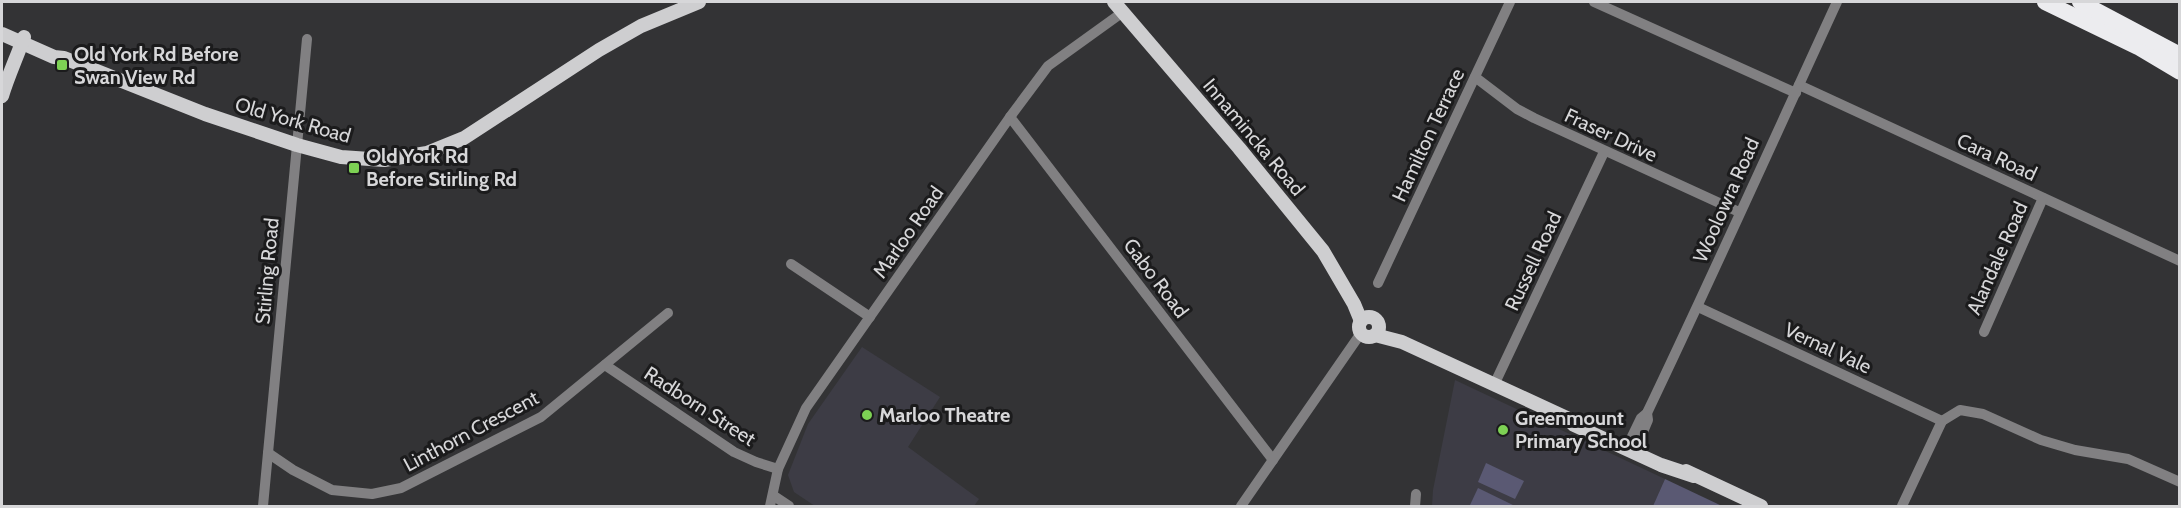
<svg xmlns="http://www.w3.org/2000/svg" width="2181" height="508" font-family="Cabin,sans-serif">
	<rect width="100%" height="100%" fill="#333335"/>
	<g fill="#3d3c45">
		<path d="M862 347 940 397 908 447 979 499 974 506H815L794 492 788 475 808 424Z"/>
		<path d="M1455 380 1665 479 1653 506H1432L1433 490Z"/>
	</g>
	<g fill="#5a5973">
		<path d="M1486 463 1524 481 1515 499 1478 482Z"/>
		<path d="M1665 479 1722 506H1653Z"/>
		<path d="M1478 488 1515 506H1514L1470 505Z"/>
	</g>
	<g fill="none" stroke-linecap="round" stroke-linejoin="round">
		<g stroke="#818082" stroke-width="10">
			<path d="M1594 2 1796 93"/>
			<path d="M1475 77 1517 109 1534 118 1739 212"/>
			<path d="M1799 85 2180 261"/>
			<path d="M1010 117 1273 460"/>
			<path d="M791 264 870 317"/>
			<path d="M1378 283 1510 2"/>
			<path d="M1698 307 1942 421"/>
			<path d="M1984 332 2043 198"/>
			<path d="M605 365 734 452 756 462 778 469"/>
			<path d="M1494 385 1604 152"/>
			<path d="M1942 421 1960 410 1983 414 2041 440 2075 450 2128 459 2180 482"/>
			<path d="M1626 449 1641 418 1647 413C1712 277 1774 139 1837 2"/>
			<path d="M268 453 293 470 332 490 372 494 401 488 541 417 668 313"/>
			<path d="M1634 453 1648 420 1647 413"/>
			<path d="M774 496 789 506"/>
			<path d="M263 506 307 39"/>
			<path d="M770 506 778 469 806 408 1010 117 1048 66 1123 12"/>
			<path d="M1241 506 1361 333"/>
			<path d="M1415 506 1416 494"/>
			<path d="M1902 506 1942 421"/>
		</g>
		<g stroke="#ceced0" stroke-width="14">
			<path d="M1114 2 1239 148 1323 251 1354 304 1361 321"/>
			<path d="M2 34 54 57 64 58 205 114 297 145 341 157 384 160 427 153 464 138 599 50 641 26 699 2"/>
			<path d="M2 96C8 76 17 57 24 37"/>
			<circle cx="1369" cy="327" r="10"/>
			<path d="M1375 335 1402 342 1567 418 1574 425 1661 465 1694 476"/>
			<path d="M1686 471 1761 506"/>
		</g>
		<g stroke="#ececef" stroke-width="16">
			<path d="M2045 2 2138 47 2180 72"/>
			<path d="M2080 2 2180 55"/>
		</g>
	</g>
	<g fill="#7dd154" stroke="#1b1b1c" stroke-width="2">
		<rect x="56" y="59" width="12" height="12" rx="3"/>
		<rect x="348" y="162" width="12" height="12" rx="3"/>
		<circle cx="867" cy="415" r="6"/>
		<circle cx="1503" cy="430" r="6"/>
	</g>
	<g text-anchor="middle" stroke-width="6" stroke-linejoin="round" paint-order="stroke">
		<g font-size="20" font-weight="bold" fill="#d7d7d9" stroke="#1b1b1c" text-anchor="start">
			<text x="74" y="61">Old York Rd Before<tspan x="74" dy="23">Swan View Rd</tspan></text>
			<text x="366" y="163">Old York Rd<tspan x="366" dy="23">Before Stirling Rd</tspan></text>
			<text x="879" y="422">Marloo Theatre</text>
			<text x="1515" y="425">Greenmount<tspan x="1515" dy="23">Primary School</tspan></text>
		</g>
		<g font-size="20" fill="#d7d7d9" stroke="#1b1b1c">
			<text transform="translate(293 120) rotate(16)" y="7">Old York Road</text>
			<text transform="translate(1428 135) rotate(-65)" y="7">Hamilton Terrace</text>
			<text transform="translate(1611 135) rotate(25)" y="7">Fraser Drive</text>
			<text transform="translate(1254 137) rotate(50)" y="7">Innamincka Road</text>
			<text transform="translate(1997 157) rotate(25)" y="7">Cara Road</text>
			<text transform="translate(1726 200) rotate(-66)" y="7">Woolowra Road</text>
			<text transform="translate(908 232) rotate(-55)" y="7">Marloo Road</text>
			<text transform="translate(1997 258) rotate(-66)" y="7">Alandale Road</text>
			<text transform="translate(1533 261) rotate(-65)" y="7">Russell Road</text>
			<text transform="translate(267 271) rotate(-85)" y="7">Stirling Road</text>
			<text transform="translate(1156 278) rotate(53)" y="7">Gabo Road</text>
			<text transform="translate(1828 348) rotate(25)" y="7">Vernal Vale</text>
			<text transform="translate(700 406) rotate(33)" y="7">Radborn Street</text>
			<text transform="translate(471 431) rotate(-28)" y="7">Linthorn Crescent</text>
		</g>
	</g>
	<rect width="2181" height="508" fill="none" stroke="#d7d7d9" stroke-width="6"/>
</svg>
